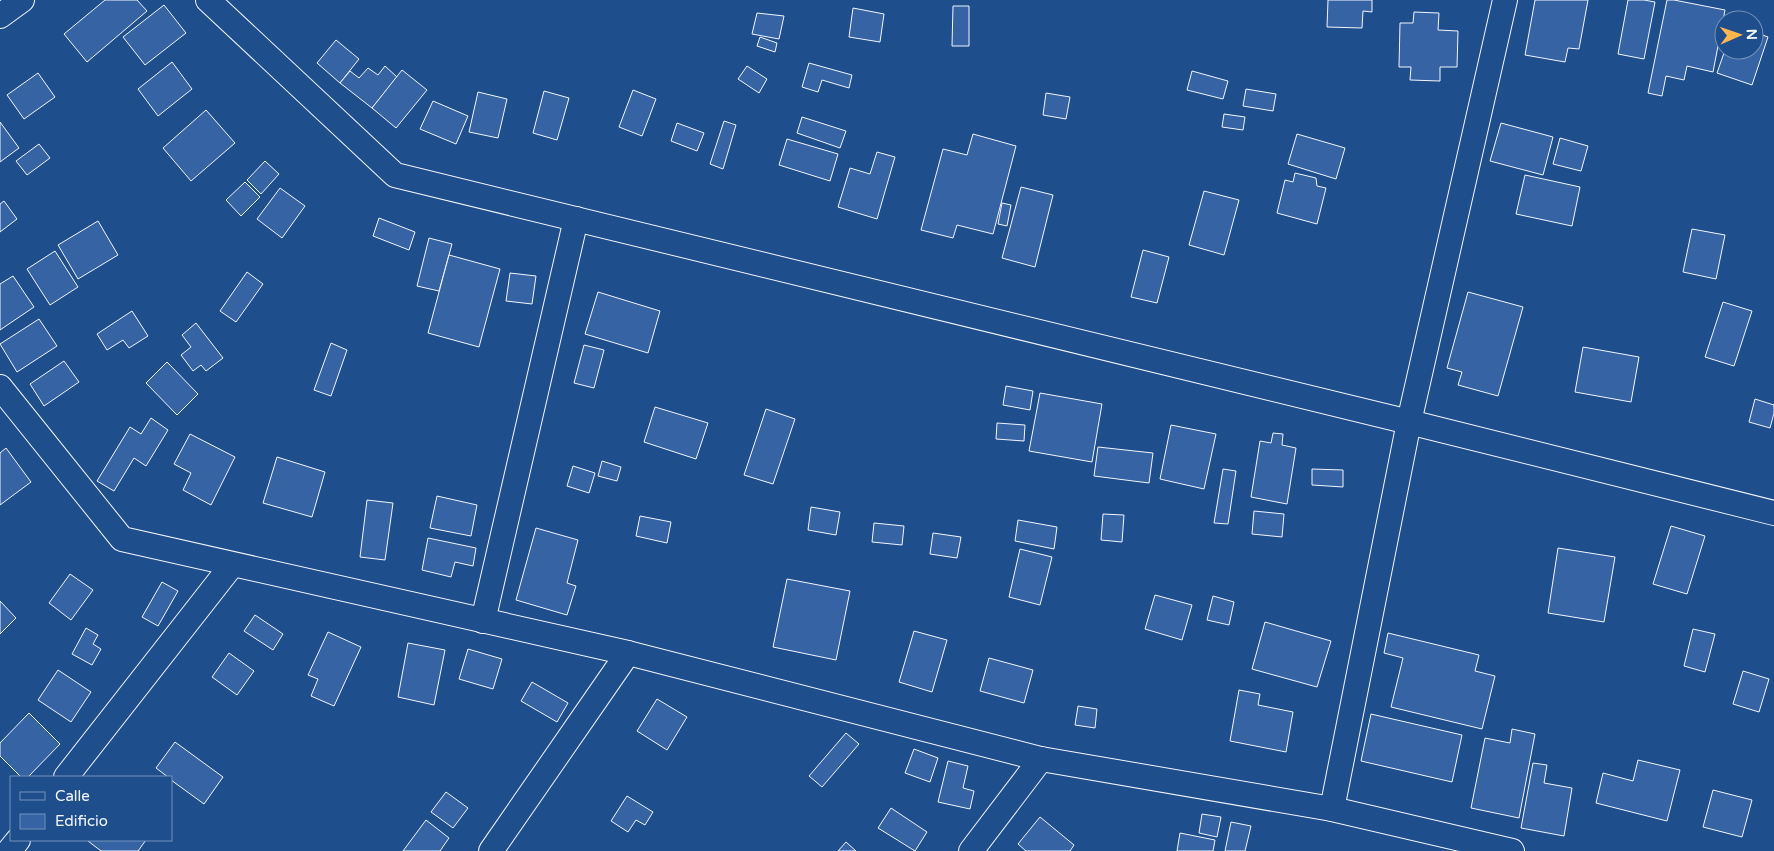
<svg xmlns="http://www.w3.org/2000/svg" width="1774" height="851" font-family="'Varela Round',sans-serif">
	<rect width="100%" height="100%" fill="#1f4e8c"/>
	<g fill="#3563a3" stroke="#f2f6ff">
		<path d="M105 0H137L147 11 87 62 64 34Z"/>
		<path d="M1328 0H1372V12L1363 11 1362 28 1327 27Z"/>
		<path d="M1535 0H1588L1579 49 1568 48 1565 62 1525 55Z"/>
		<path d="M1628 0H1644L1655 2 1644 59 1618 54Z"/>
		<path d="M1667 0H1674L1725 10 1713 72 1687 66 1684 80 1666 76 1662 96 1648 93Z"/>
		<path d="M164 5 186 33 145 65 123 37Z"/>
		<path d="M953 6H969V46H952Z"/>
		<path d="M853 8 884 14 880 42 849 37Z"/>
		<path d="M1414 12 1439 13 1438 30 1458 31 1457 67H1440V81L1410 80 1411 67H1399L1400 23H1413Z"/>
		<path d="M757 13 784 16 779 39 752 34Z"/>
		<path d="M1754 32 1768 37 1752 85 1717 73 1725 50H1754Z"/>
		<path d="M760 37 777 43 775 52 757 46Z"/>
		<path d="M336 40 359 59 340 83 317 63Z"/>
		<path d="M172 62 192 89 158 116 138 89Z"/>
		<path d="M809 63 852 75 849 88 822 80 818 92 802 87Z"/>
		<path d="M385 66 397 77 372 108 340 83 350 71 359 78 368 68 378 75Z"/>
		<path d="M747 66 767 79 759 93 738 79Z"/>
		<path d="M402 70 427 90 396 128 372 108Z"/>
		<path d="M1192 71 1228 81 1223 99 1187 90Z"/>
		<path d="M38 73 55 97 24 119 7 95Z"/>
		<path d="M1246 89 1276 94 1273 111 1243 106Z"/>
		<path d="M633 90 656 99 642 136 619 127Z"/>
		<path d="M544 91 569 98 557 140 533 133Z"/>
		<path d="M478 92 507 99 498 138 469 132Z"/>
		<path d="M1046 93 1070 97 1066 119 1043 115Z"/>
		<path d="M433 101 468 116 456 144 420 129Z"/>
		<path d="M206 110 235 143 191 181 163 148Z"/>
		<path d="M1224 114 1245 117 1243 130 1222 127Z"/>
		<path d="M802 117 846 131 840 148 797 133Z"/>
		<path d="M724 121 736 125 723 169 710 164Z"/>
		<path d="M0 122 19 148 0 162Z"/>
		<path d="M677 123 704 133 697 151 671 141Z"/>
		<path d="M1501 123 1553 137 1543 175 1490 161Z"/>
		<path d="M973 134 1016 146 993 234 957 225 953 238 921 230 943 149 967 155Z"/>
		<path d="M1297 134 1345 148 1336 179 1288 164Z"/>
		<path d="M1560 138 1588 146 1581 171 1553 164Z"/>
		<path d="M787 139 838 154 830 181 779 165Z"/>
		<path d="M39 144 50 158 27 175 16 161Z"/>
		<path d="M877 152 895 157 877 219 838 207 850 168 870 174Z"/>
		<path d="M265 161 279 174 261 194 247 180Z"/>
		<path d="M1295 173 1316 178 1317 186 1326 188 1317 224 1277 213 1285 180 1293 182Z"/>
		<path d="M1525 175 1580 187 1572 226 1516 214Z"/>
		<path d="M245 182 260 197 241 216 226 200Z"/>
		<path d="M1021 187 1053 195 1035 267 1002 258Z"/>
		<path d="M280 188 305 206 282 238 257 219Z"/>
		<path d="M1204 191 1239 200 1224 255 1189 245Z"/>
		<path d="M4 201 17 219 0 232V204Z"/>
		<path d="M1002 203 1011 205 1007 226 998 224Z"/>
		<path d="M379 218 415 232 409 250 373 236Z"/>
		<path d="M98 221 118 255 78 279 58 245Z"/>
		<path d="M1692 229 1725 235 1716 279 1683 272Z"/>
		<path d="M429 238 452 244 439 291 417 286Z"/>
		<path d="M1143 250 1169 257 1157 303 1131 297Z"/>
		<path d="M55 251 78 287 50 305 27 269Z"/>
		<path d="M449 255 500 269 479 347 428 333Z"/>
		<path d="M247 272 263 284 236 322 220 311Z"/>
		<path d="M510 273 536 276 532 304 506 301Z"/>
		<path d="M13 276 34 307 0 330V284Z"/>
		<path d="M598 292 660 311 648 353 585 334Z"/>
		<path d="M1468 292 1523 307 1498 396 1458 385 1462 372 1447 368Z"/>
		<path d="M1723 302 1752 311 1734 366 1705 357Z"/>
		<path d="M132 311 148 336 129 348 123 340 107 350 97 334Z"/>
		<path d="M39 319 57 346 17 372 0 344Z"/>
		<path d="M196 323 223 358 206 371 201 365 193 371 181 355 191 347 182 335Z"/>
		<path d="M331 343 347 350 331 396 314 390Z"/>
		<path d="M584 345 604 350 594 388 574 383Z"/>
		<path d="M1583 347 1639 357 1631 402 1575 392Z"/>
		<path d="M64 361 79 382 44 406 30 384Z"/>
		<path d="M167 362 198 394 177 415 146 383Z"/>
		<path d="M1006 386 1033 391 1030 410 1003 405Z"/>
		<path d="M1040 393 1102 404 1092 462 1029 451Z"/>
		<path d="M1755 399 1774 405V413L1770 428 1749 422Z"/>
		<path d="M655 407 708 423 696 459 644 442Z"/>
		<path d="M766 409 795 419 773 484 744 475Z"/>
		<path d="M151 418 168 430 146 466 134 458 114 491 97 481 130 427 141 434Z"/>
		<path d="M997 423 1025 425 1024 441 996 439Z"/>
		<path d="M1171 425 1216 434 1204 489 1160 479Z"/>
		<path d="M1273 433 1283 434 1282 445 1296 448 1287 504 1251 497 1260 441 1271 443Z"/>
		<path d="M190 434 235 457 211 505 183 490 191 473 174 464Z"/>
		<path d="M1098 447 1153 453 1149 483 1094 476Z"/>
		<path d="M6 448 31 482 0 505V453Z"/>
		<path d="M277 457 325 472 312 517 263 503Z"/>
		<path d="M602 461 621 467 617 481 598 476Z"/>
		<path d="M573 466 595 473 589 493 567 486Z"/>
		<path d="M1223 469 1236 471 1228 524 1214 523Z"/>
		<path d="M1312 469 1343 470V487L1312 485Z"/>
		<path d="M437 496 477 505 471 536 430 528Z"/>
		<path d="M367 500 393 503 385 560 360 557Z"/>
		<path d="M811 507 840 512 836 535 808 530Z"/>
		<path d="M1254 511 1284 514 1282 537 1252 534Z"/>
		<path d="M1103 514 1124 515 1122 542 1101 540Z"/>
		<path d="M640 516 671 522 667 543 636 536Z"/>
		<path d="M1018 520 1057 527 1054 549 1015 541Z"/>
		<path d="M874 523 904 526 902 545 872 542Z"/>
		<path d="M1671 526 1705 536 1687 594 1653 584Z"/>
		<path d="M536 528 578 540 567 583 576 586 567 615 516 600Z"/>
		<path d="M933 533 961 537 957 558 930 554Z"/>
		<path d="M428 538 476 548 473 566 455 562 451 577 422 570Z"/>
		<path d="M1558 548 1615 557 1604 622 1548 613Z"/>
		<path d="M1020 549 1052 557 1040 605 1009 597Z"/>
		<path d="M70 574 93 590 71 620 49 603Z"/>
		<path d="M787 579 850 591 836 660 773 647Z"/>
		<path d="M162 582 178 591 158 626 142 617Z"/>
		<path d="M1155 595 1192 605 1182 640 1145 629Z"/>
		<path d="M1213 596 1234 602 1229 625 1207 620Z"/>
		<path d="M0 601 16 618 0 634Z"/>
		<path d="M255 615 283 634 273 650 244 631Z"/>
		<path d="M1265 622 1331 641 1317 687 1252 669Z"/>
		<path d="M86 628 98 635 93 644 101 649 92 665 72 654Z"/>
		<path d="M1693 629 1715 634 1705 672 1684 666Z"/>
		<path d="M914 631 947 640 932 692 899 682Z"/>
		<path d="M328 632 361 647 334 706 311 696 318 679 308 675Z"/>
		<path d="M1388 633 1479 655 1475 671 1495 676 1482 729 1391 707 1403 658 1384 653Z"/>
		<path d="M408 643 445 650 434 705 398 697Z"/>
		<path d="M468 649 502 659 493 689 459 679Z"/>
		<path d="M229 653 254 671 237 695 212 677Z"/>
		<path d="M989 658 1033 670 1024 703 980 691Z"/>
		<path d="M58 670 91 692 71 722 38 700Z"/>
		<path d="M1743 671 1769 679 1759 712 1733 704Z"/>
		<path d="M532 682 568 703 557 722 521 701Z"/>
		<path d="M1239 690 1260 694 1258 705 1293 712 1286 752 1230 741Z"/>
		<path d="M657 699 687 717 667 750 637 731Z"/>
		<path d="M1078 706 1097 709 1095 728 1075 725Z"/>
		<path d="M29 713 60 744 28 777H21L0 756V743Z"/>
		<path d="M1371 714 1462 735 1452 782 1361 761Z"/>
		<path d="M1512 729 1535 734 1519 818 1471 808 1485 738 1510 743Z"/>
		<path d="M846 733 859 744 822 787 809 776Z"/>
		<path d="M175 742 223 777 204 804 171 780V777H168L156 768Z"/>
		<path d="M914 749 938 758 930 782 905 773Z"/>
		<path d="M1638 760 1680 770 1667 821 1596 803 1603 773 1633 781Z"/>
		<path d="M948 761 968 766 963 788 974 791 970 809 938 802Z"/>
		<path d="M1533 763 1547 765 1544 783 1572 788 1564 836 1521 828Z"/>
		<path d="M1713 790 1752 800 1742 837 1703 827Z"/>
		<path d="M446 792 468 808 453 828 431 812Z"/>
		<path d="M627 796 653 812 645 825 636 820 628 832 611 821Z"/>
		<path d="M891 808 927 832 915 851 878 828Z"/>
		<path d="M1202 814 1221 817 1217 837 1199 833Z"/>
		<path d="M1040 817 1074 845 1070 851H1026L1018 844Z"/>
		<path d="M426 820 449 838 440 851H403Z"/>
		<path d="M1231 822 1251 826 1245 851H1225Z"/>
		<path d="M1180 833 1215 840 1213 851H1177Z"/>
		<path d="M89 840H146L138 851H101L88 841Z"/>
		<path d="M846 842 856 851H838Z"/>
	</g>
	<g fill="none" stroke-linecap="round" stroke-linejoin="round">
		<defs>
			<g id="street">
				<path d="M208 0 395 175 1409 422 1774 513"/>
				<path d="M0 16 22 0"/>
				<path d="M0 387 122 539 628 653 1041 759 1332 809 1512 851"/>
				<path d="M483 621 576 219"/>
				<path d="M66 777 232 565"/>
				<path d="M1332 809 1409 422 1505 0"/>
				<path d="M9 851 18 840"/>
				<path d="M491 851 628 653"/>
				<path d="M971 851 1041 759"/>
			</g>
		</defs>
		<use href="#street" stroke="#f2f6ff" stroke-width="26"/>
		<use href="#street" stroke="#1f4e8c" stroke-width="24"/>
	</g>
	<rect x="10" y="776" width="162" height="65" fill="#1f4e8c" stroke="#7391ba"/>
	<rect x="20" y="792" width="25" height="8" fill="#1f4e8c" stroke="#7391ba"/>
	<text x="55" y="801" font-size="15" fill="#f2f6ff">Calle</text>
	<rect x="20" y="814" width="25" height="15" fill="#3563a3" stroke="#7391ba"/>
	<text x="55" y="826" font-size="15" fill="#f2f6ff">Edificio</text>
	<g transform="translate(1739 35) rotate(88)"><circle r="24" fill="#1f4e8c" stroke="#7391ba"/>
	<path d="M0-4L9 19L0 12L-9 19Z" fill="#ffb74d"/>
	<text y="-8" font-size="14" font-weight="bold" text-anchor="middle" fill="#f2f6ff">N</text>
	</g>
</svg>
